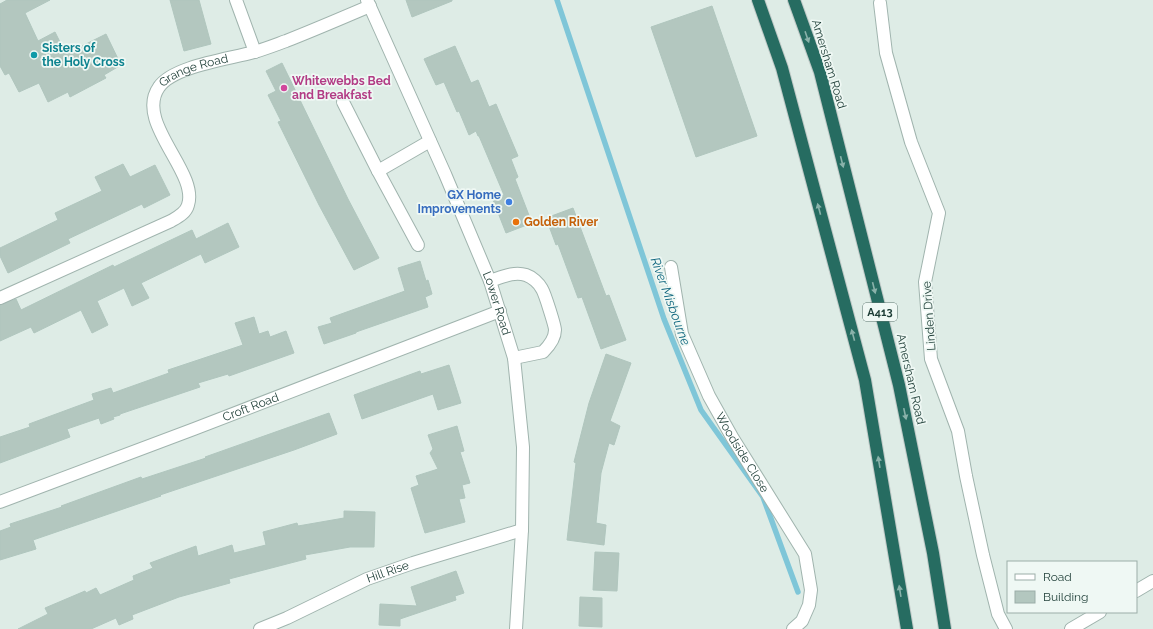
<svg xmlns="http://www.w3.org/2000/svg" width="1153" height="629" font-family="Raleway,sans-serif">
	<rect width="100%" height="100%" fill="#deece6"/>
	<g fill="none" stroke-linecap="round" stroke-linejoin="round">
		<path stroke="#7fc6d8" stroke-width="5.5" d="M557 0 664 319 701 410 763 497 798 592"/>
	</g>
	<g fill="#b3c7bf" stroke="#b0c6be">
		<path d="M7 0H50L25 13 38 41 55 32 66 54 106 34 121 65 104 75 106 78 70 97 68 92 48 102 39 83 19 92 9 73 5 75 0 66V4Z"/>
		<path d="M170 0H199L211 44 184 51Z"/>
		<path d="M406 0H452V1L412 17Z"/>
		<path d="M712 6 757 136 696 157 651 27Z"/>
		<path d="M455 46 471 83 478 80 489 107 496 104 518 156 511 159 518 177 515 179 532 223 506 233 493 200 504 195 479 136H478L476 131 469 135 459 111 457 112 444 82 436 85 424 59Z"/>
		<path d="M282 63 348 199 379 258 354 270 319 205 278 122 281 121 268 95 276 91 266 71Z"/>
		<path d="M123 164 130 177 155 165 170 195 144 208 142 204 68 239 70 243 8 273 0 256V248L58 220 55 213 102 191 95 177Z"/>
		<path d="M573 208 606 296 609 295 626 340 601 349 582 297 578 298 558 244 556 245 546 218Z"/>
		<path d="M228 223 239 247 205 263 201 254 141 283 149 298 132 306 124 288 97 301 108 325 92 333 81 310 34 333 31 327 0 341V305L16 299 21 310 113 265 114 267 192 230 196 239Z"/>
		<path d="M420 261 426 281 428 280 432 294 425 297 428 307 356 332V333L324 344 318 327 332 323 330 318 405 291 398 268Z"/>
		<path d="M254 317 259 334 268 331 270 337 286 331 294 353 229 376 228 374 198 383 200 387 120 414V415L113 417 114 419 101 424 99 418 67 429 70 437 0 463V437L30 427 29 424 94 400 92 394 111 388 113 393 169 373 168 370 243 345 235 323Z"/>
		<path d="M606 354 631 363 610 421 620 426 614 445 609 443 601 473 596 523 606 525 604 545 567 540 576 463 574 462 589 403Z"/>
		<path d="M449 365 461 403 438 410 433 394 362 419 354 395 420 371 421 374Z"/>
		<path d="M329 413 337 434 294 450 160 495 161 496 33 540 36 549 0 560V531L11 527 10 524 62 507 61 506 141 477 142 479 206 458 205 457Z"/>
		<path d="M457 426 464 451 460 452 470 483 462 485 465 498 459 499 465 522 425 533 411 488 419 485 416 476 438 469 430 453 433 449 428 435Z"/>
		<path d="M344 511 375 512 374 547H350L305 555 306 559 229 579 230 583 179 597 132 615 133 619 119 625 116 618 91 629H18L48 614 45 608 85 591 86 593 96 588 100 595 134 580 133 576 153 568 150 563 196 546 198 556 232 545 234 553 266 545 263 532 297 523 298 526 344 518Z"/>
		<path d="M595 552 619 553 617 591 593 590Z"/>
		<path d="M456 571 464 593 455 596 456 600 400 619V626L379 625 380 604 417 606 411 587Z"/>
		<path d="M580 597 602 598V627L579 626Z"/>
	</g>
	<g fill="none" stroke-linecap="round" stroke-linejoin="round">
		<defs>
			<g id="street">
				<path d="M236 0 255 52"/>
				<path id="s1" d="M367 0 445 174 490 281 514 358 523 447 522 530 516 629"/>
				<path d="M880 3 886 53 911 142 939 213 925 282 931 359 958 431 966 476 983 555 998 614 1006 629"/>
				<path d="M343 102 378 171 418 245"/>
				<path d="M378 171 430 141"/>
				<path id="s2" d="M671 267 682 334 709 396 732 437 805 554 811 590 809 605 802 621 793 629"/>
				<path d="M490 281C502 277 514 271 526 275 532 277 539 283 542 289 545 294 555 326 555 330 555 339 549 346 543 352L514 358"/>
				<path id="s3" d="M0 298 171 221C178 217 186 213 188 205 199 172 134 122 159 87 173 66 230 59 254 52 265 49 275 45 286 41 314 30 342 18 370 6"/>
				<path id="s4" d="M0 502 194 429 500 311"/>
				<path d="M1136 591 1153 581"/>
				<path id="s5" d="M260 629 287 618 367 579 413 563 522 530"/>
				<path d="M1071 629 1100 612"/>
			</g>
			<g id="highway">
				<path d="M758 0 782 68 865 380 907 629"/>
				<path d="M794 0 820 72 899 385 933 553 945 629"/>
			</g>
		</defs>
		<use href="#street" stroke="#a0b4ae" stroke-width="14"/>
		<use href="#highway" stroke="#c0c9c7" stroke-width="14"/>
		<use href="#street" stroke="#fff" stroke-width="12"/>
		<use href="#highway" stroke="#266c61" stroke-width="12"/>
	</g>
	<defs><path id="oneway-solid" d="M-6-.8H1V-3.2L6.5 0L1 3.2V.8H-6Z"/></defs>
	<g fill="#8ab2aa">
		<use href="#oneway-solid" transform="translate(807 37) rotate(71)"/>
		<use href="#oneway-solid" transform="translate(842 162) rotate(76)"/>
		<use href="#oneway-solid" transform="translate(819 209) rotate(-105)"/>
		<use href="#oneway-solid" transform="translate(874 288) rotate(76)"/>
		<use href="#oneway-solid" transform="translate(853 335) rotate(-105)"/>
		<use href="#oneway-solid" transform="translate(905 414) rotate(78)"/>
		<use href="#oneway-solid" transform="translate(879 462) rotate(-99)"/>
		<use href="#oneway-solid" transform="translate(900 591) rotate(-99)"/>
	</g>
	<circle fill="#0f9aa8" stroke="#eff8f4" stroke-width="1.5" cx="34" cy="55" r="4"/>
	<circle fill="#d1479c" stroke="#eff8f4" stroke-width="1.5" cx="284" cy="88" r="4"/>
	<circle fill="#3f7fe0" stroke="#eff8f4" stroke-width="1.5" cx="509" cy="202" r="4"/>
	<circle fill="#e8710a" stroke="#eff8f4" stroke-width="1.5" cx="516" cy="222" r="4"/>
	<g text-anchor="middle" stroke-width="3.5" stroke-linejoin="round" paint-order="stroke">
		<rect fill="#eff8f4" stroke="#5c756f" stroke-width="1" x="863" y="303" width="34" height="18" rx="3"/>
		<g font-size="11" font-weight="bold" fill="#1d3d36">
			<text x="880" y="316">A413</text>
		</g>
		<g font-size="12" font-weight="bold" fill="#0d838f" stroke="#eff8f4" text-anchor="start">
			<text x="42" y="52">Sisters of<tspan x="42" dy="14">the Holy Cross</tspan></text>
		</g>
		<g font-size="12" fill="#1d3d36" stroke="#eff8f4">
			<text transform="translate(829 64) rotate(73)" y="4">Amersham Road</text>
			<text dy="4" stroke="none"><textPath href="#s3" startOffset="378">Grange Road</textPath></text>
			<text dy="4" stroke="none"><textPath href="#s1" startOffset="330">Lower Road</textPath></text>
			<text transform="translate(929 316) rotate(-94)" y="4">Linden Drive</text>
			<text transform="translate(911 379) rotate(77)" y="4">Amersham Road</text>
			<text dy="4" stroke="none"><textPath href="#s4" startOffset="268">Croft Road</textPath></text>
			<text dy="4" stroke="none"><textPath href="#s2" startOffset="201">Woodside Close</textPath></text>
			<text dy="4" stroke="none"><textPath href="#s5" startOffset="140">Hill Rise</textPath></text>
		</g>
		<g font-size="12" font-weight="bold" fill="#b23c85" stroke="#eff8f4" text-anchor="start">
			<text x="292" y="85">Whitewebbs Bed<tspan x="292" dy="14">and Breakfast</tspan></text>
		</g>
		<g font-size="12" font-weight="bold" fill="#366cbe" stroke="#eff8f4" text-anchor="end">
			<text x="501" y="199">GX Home<tspan x="501" dy="14">Improvements</tspan></text>
		</g>
		<g font-size="12" font-weight="bold" fill="#c56008" stroke="#eff8f4" text-anchor="start">
			<text x="524" y="226">Golden River</text>
		</g>
		<g font-size="13" font-style="italic" fill="#11677f" stroke="#eff8f4">
			<text transform="translate(671 301) rotate(70)" y="5">River Misbourne</text>
		</g>
	</g>
	<rect x="1007" y="561" width="130" height="52" fill="#eff8f4" stroke="#9bada8"/>
	<rect x="1015" y="574" width="20" height="6" fill="#ffffff" stroke="#9bada8"/>
	<text x="1043" y="581" font-size="12" fill="#1d3d36">Road</text>
	<rect x="1015" y="591" width="20" height="12" fill="#b3c7bf" stroke="#9bada8"/>
	<text x="1043" y="601" font-size="12" fill="#1d3d36">Building</text>
</svg>
